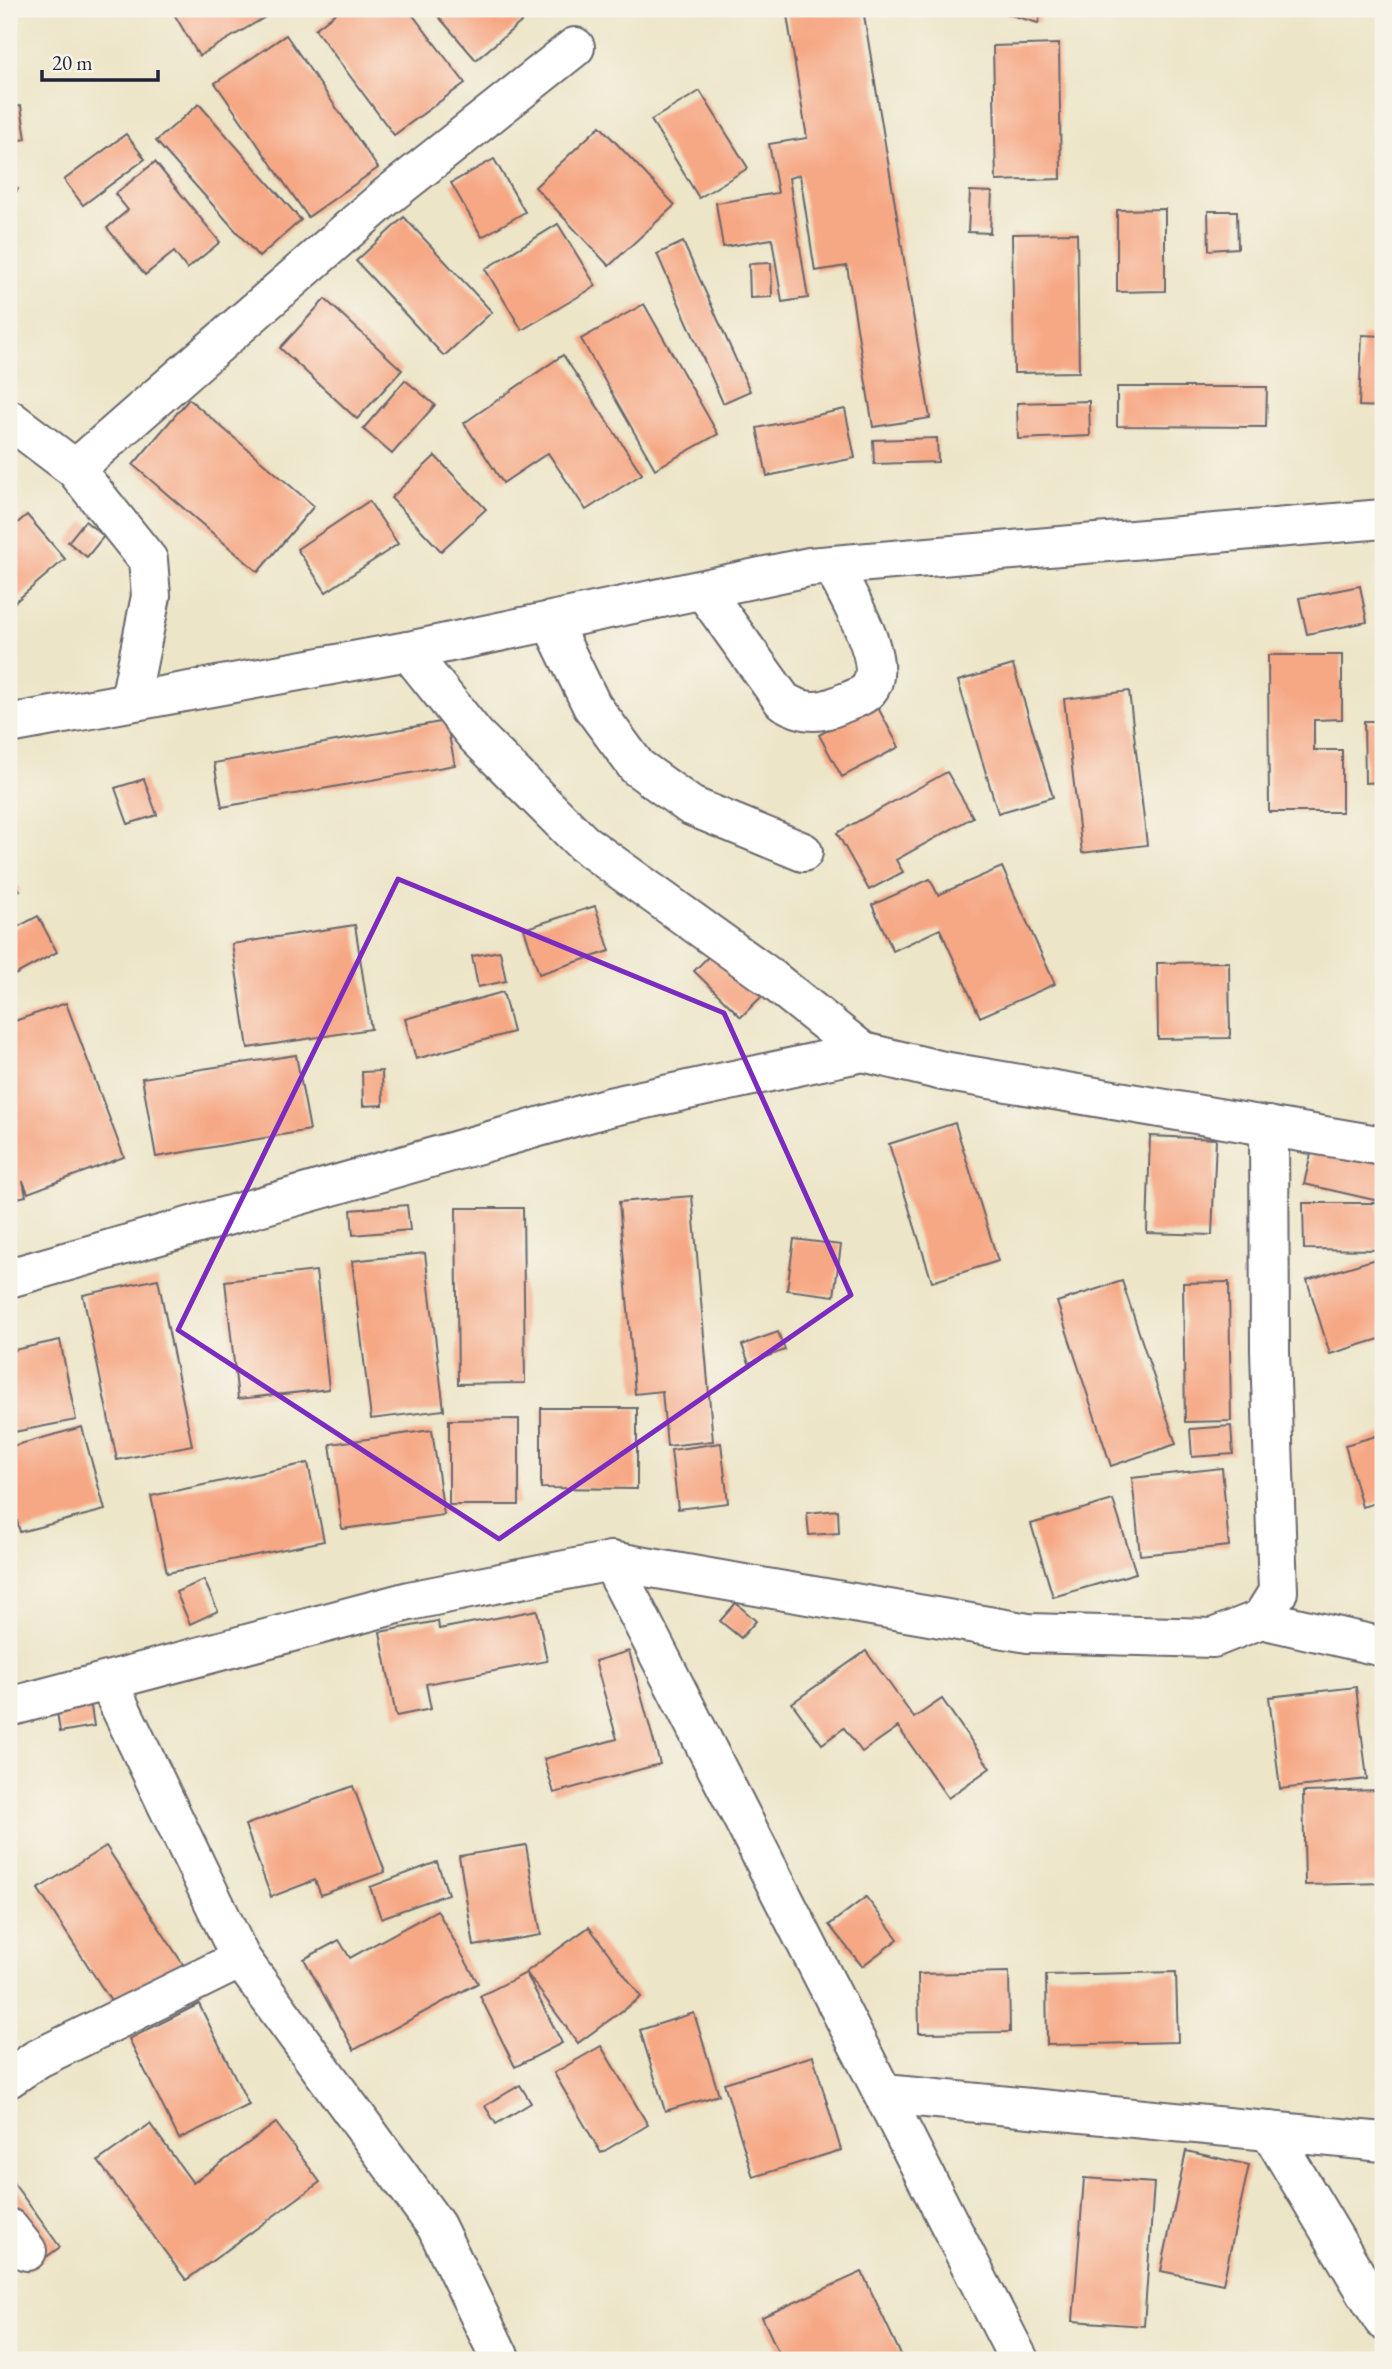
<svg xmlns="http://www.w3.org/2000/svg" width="1392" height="2369" font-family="'EB Garamond',serif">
	<rect width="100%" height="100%" fill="#f7f3e8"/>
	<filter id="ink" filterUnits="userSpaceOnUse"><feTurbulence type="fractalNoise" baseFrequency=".0143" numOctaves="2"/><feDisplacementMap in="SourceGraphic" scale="14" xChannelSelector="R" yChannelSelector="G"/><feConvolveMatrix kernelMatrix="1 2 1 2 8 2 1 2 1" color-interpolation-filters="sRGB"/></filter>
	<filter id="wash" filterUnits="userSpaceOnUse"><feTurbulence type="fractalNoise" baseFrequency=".00686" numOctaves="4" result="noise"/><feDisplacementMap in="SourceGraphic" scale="28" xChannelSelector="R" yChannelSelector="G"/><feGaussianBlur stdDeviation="1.57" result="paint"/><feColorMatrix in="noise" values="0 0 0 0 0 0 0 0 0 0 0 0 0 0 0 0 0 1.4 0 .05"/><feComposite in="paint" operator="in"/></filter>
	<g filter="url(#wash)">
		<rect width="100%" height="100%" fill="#ece5c7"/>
		<g id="blocks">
			<g fill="#f6a784">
				<path d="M171 9H279L199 56Z"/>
				<path d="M341 9H408L465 83 394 135 315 29Z"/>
				<path d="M432 9H528L532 13 476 60Z"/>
				<path d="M786 9H863L930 418 873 427 847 266 815 271 800 175 789 178 808 298 782 302 772 239 723 247 716 203 778 193 769 144 807 138Z"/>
				<path d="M990 9H1043L1038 23Z"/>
				<path d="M286 35 378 168 308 217 215 83Z"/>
				<path d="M1059 44 1061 179 996 181 993 46Z"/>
				<path d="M700 91 748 168 699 198 651 120Z"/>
				<path d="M199 104 301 220 259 257 156 141Z"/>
				<path d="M21 106 26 139 9 142V107Z"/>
				<path d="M600 126 675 205 609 266 535 187Z"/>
				<path d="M126 134 145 159 83 205 64 180Z"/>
				<path d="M494 159 525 212 482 237 451 183Z"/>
				<path d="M155 162 220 242 187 269 174 252 145 275 107 228 128 210 115 194Z"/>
				<path d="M9 182 18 189 9 202Z"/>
				<path d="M970 191 992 192 990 233 968 232Z"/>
				<path d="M1165 209V291L1117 292V210Z"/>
				<path d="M1208 211H1237L1238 248 1209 250Z"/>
				<path d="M404 217 492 312 444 356 356 261Z"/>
				<path d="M558 224 596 286 522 330 485 269Z"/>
				<path d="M1077 233 1079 372 1014 373 1012 234Z"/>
				<path d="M683 242 750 391 723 403 657 254Z"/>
				<path d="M771 263 772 297 750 298 749 264Z"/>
				<path d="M325 299 402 370 357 419 280 348Z"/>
				<path d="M644 304 718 434 655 469 581 339Z"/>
				<path d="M1362 335 1383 336V407L1359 406Z"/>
				<path d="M563 355 642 474 586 510 548 453 503 483 464 423Z"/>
				<path d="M405 380 435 405 392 454 363 429Z"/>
				<path d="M1117 387H1267L1266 427 1117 426Z"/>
				<path d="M189 399 314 506 258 572 133 465Z"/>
				<path d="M1089 401 1090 436 1018 439 1017 403Z"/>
				<path d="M845 409 855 458 767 476 757 428Z"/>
				<path d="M937 438 938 462 874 464 873 440Z"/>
				<path d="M435 456 486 509 441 551 391 498Z"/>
				<path d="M369 501 398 544 326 592 297 549Z"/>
				<path d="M27 515 65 559 15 602 9 595V530Z"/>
				<path d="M85 521 104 536 87 557 68 542Z"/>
				<path d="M1360 586 1367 622 1307 634 1299 598Z"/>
				<path d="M1268 655H1342V719L1314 720V750H1342V812H1269Z"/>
				<path d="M1013 665 1053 797 998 813 958 681Z"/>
				<path d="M1129 691 1147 845 1082 853 1064 699Z"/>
				<path d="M876 704 899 747 842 777 819 735Z"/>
				<path d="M446 721 455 765 222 807 214 763Z"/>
				<path d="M1364 721H1383V782L1365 783Z"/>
				<path d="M947 772 973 817 896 860 903 872 869 890 837 833Z"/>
				<path d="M144 779 157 815 128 824 115 788Z"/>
				<path d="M1002 867 1055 984 980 1017 940 929 893 951 872 905 930 879 938 895Z"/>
				<path d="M9 871 20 890 9 896Z"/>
				<path d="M595 906 610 951 539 974 524 929Z"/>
				<path d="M38 916 57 952 9 978V925L12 930Z"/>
				<path d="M355 925 371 1029 248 1048 232 944Z"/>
				<path d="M718 947 765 993 741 1017 694 971Z"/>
				<path d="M500 951 506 981 478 987 472 956Z"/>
				<path d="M1229 962 1230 1038 1158 1039 1157 963Z"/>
				<path d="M503 992 513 1032 416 1059 405 1019Z"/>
				<path d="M66 1003 124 1157 28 1193 23 1181 26 1196 9 1200V1164L16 1163 9 1143V1023Z"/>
				<path d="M296 1055 310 1130 156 1157 142 1078Z"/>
				<path d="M382 1071 383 1105 363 1106 362 1072Z"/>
				<path d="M955 1123 998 1261 932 1282 889 1144Z"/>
				<path d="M1150 1136 1216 1139 1212 1235 1147 1233Z"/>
				<path d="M1314 1141 1383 1158V1202L1304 1184Z"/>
				<path d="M692 1196 713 1441 667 1446 662 1391 635 1394 619 1202Z"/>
				<path d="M1303 1203H1379V1250L1304 1249Z"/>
				<path d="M407 1205 410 1230 353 1235 351 1210Z"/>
				<path d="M456 1208H523L525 1383 458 1384Z"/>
				<path d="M794 1239 841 1245 834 1296 787 1290Z"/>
				<path d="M425 1253 444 1410 371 1419 352 1261Z"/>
				<path d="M1379 1258 1383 1271V1338L1330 1354 1307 1280Z"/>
				<path d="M316 1271 329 1389 238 1399 225 1281Z"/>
				<path d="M158 1279 192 1445 117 1460 83 1295Z"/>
				<path d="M1122 1281 1176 1444 1111 1466 1057 1302Z"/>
				<path d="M1229 1282 1231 1421 1185 1422 1183 1283Z"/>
				<path d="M778 1332 785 1350 749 1363 742 1345Z"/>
				<path d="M60 1340 76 1420 9 1433V1351Z"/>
				<path d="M541 1408H637V1489L541 1488Z"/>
				<path d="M519 1419V1505H449V1420Z"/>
				<path d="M1231 1426 1233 1454 1192 1457 1190 1429Z"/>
				<path d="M82 1427 105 1510 20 1532 9 1491V1447Z"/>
				<path d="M432 1430 444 1515 342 1529 330 1444Z"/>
				<path d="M1383 1434V1501L1362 1507 1345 1445Z"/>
				<path d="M721 1443 728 1503 678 1509 671 1450Z"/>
				<path d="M308 1463 324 1541 167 1573 151 1496Z"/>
				<path d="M1222 1468 1229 1546 1140 1555 1132 1478Z"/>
				<path d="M1113 1500 1136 1573 1053 1597 1031 1524Z"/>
				<path d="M838 1510 839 1533 809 1535 807 1513Z"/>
				<path d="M204 1580 218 1611 190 1624 176 1592Z"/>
				<path d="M736 1603 756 1621 741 1638 720 1621Z"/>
				<path d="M537 1610 547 1661 426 1684 431 1709 396 1716 380 1632 438 1621 439 1629Z"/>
				<path d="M629 1651 660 1764 554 1793 544 1759 617 1739 595 1661Z"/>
				<path d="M866 1651 914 1718 942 1699 990 1768 948 1798 898 1727 862 1752 844 1728 822 1744 792 1703Z"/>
				<path d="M1356 1687 1367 1779 1280 1789 1269 1697Z"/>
				<path d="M90 1700 94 1726 60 1732 56 1705Z"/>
				<path d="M353 1786 385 1872 321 1895 315 1880 271 1897 245 1825Z"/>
				<path d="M1383 1790V1883L1305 1885 1303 1792Z"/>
				<path d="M526 1845 541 1935 474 1946 459 1856Z"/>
				<path d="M106 1846 186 1969 118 2012 38 1889Z"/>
				<path d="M437 1862 448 1894 381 1918 370 1887Z"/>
				<path d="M866 1897 898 1939 862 1966 829 1925Z"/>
				<path d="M437 1910 478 1983 354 2050 304 1959 339 1940 350 1958Z"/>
				<path d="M589 1927 641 1997 578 2043 526 1972Z"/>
				<path d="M1009 1972 1010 2032 919 2033 918 1974Z"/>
				<path d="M1176 1972 1178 2042 1047 2045 1046 1975Z"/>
				<path d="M526 1973 562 2043 515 2067 480 1996Z"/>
				<path d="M199 2004 249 2105 179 2139 129 2039Z"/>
				<path d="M694 2013 719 2095 665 2111 640 2030Z"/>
				<path d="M601 2046 648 2125 601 2153 554 2073Z"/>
				<path d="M813 2056 841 2150 753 2177 724 2083Z"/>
				<path d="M520 2085 531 2103 496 2124 485 2106Z"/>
				<path d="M276 2123 320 2182 186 2280 98 2161 150 2124 193 2183Z"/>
				<path d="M1186 2151 1249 2165 1223 2284 1161 2271Z"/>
				<path d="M9 2177 60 2247 27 2271 18 2259 9 2270Z"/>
				<path d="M1084 2178 1154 2183 1144 2326 1073 2321Z"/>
				<path d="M862 2272 901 2355 889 2360H782L762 2317Z"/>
			</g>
		</g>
	</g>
	<g filter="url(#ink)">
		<use href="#blocks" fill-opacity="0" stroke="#69666c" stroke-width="2"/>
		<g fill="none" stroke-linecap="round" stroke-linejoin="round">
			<defs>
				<g id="minor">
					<path d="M9 419 75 469 148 560 151 596 130 700"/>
					<path d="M75 469 386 197 575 47"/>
					<path d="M703 590 783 701C803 713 818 714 839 705 848 701 862 697 868 690 891 664 846 594 833 566"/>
					<path d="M551 622 592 706 637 767 691 806 803 852"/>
					<path d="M408 651 476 736 583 843 768 976 863 1052 943 1071 1383 1146"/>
					<path d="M9 1278 609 1107 863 1052"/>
					<path d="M611 1561 1019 2360"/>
					<path d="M1261 1619 1383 1647"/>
					<path d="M108 1682 241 1959 436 2226 501 2360"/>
					<path d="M9 1707 409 1601 611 1561 1028 1633 1213 1638 1261 1619 1278 1592 1270 1351 1269 1126"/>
					<path d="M9 2078 37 2059 241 1959"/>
					<path d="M885 2094 1383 2142"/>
					<path d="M1270 2131 1383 2320"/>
					<path d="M9 2228 27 2251"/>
				</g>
				<path id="major" d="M9 724 408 651 809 567 1383 519"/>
			</defs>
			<use href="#minor" stroke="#69666c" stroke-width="42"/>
			<use href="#major" stroke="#69666c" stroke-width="42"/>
			<use href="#minor" stroke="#fff" stroke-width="38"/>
			<use href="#major" stroke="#fff" stroke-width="38"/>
		</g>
	</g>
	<path fill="none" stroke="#7b2cbf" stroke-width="5" stroke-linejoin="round" d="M398 879 724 1013 851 1295 499 1539 178 1330Z"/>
	<rect width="1392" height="2369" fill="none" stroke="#f7f3e8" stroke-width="35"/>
	<path d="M42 70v10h116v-10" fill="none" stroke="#22223b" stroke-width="3.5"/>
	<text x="52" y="70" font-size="21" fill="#22223b" stroke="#f7f3e8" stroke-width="5" paint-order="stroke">20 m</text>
</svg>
